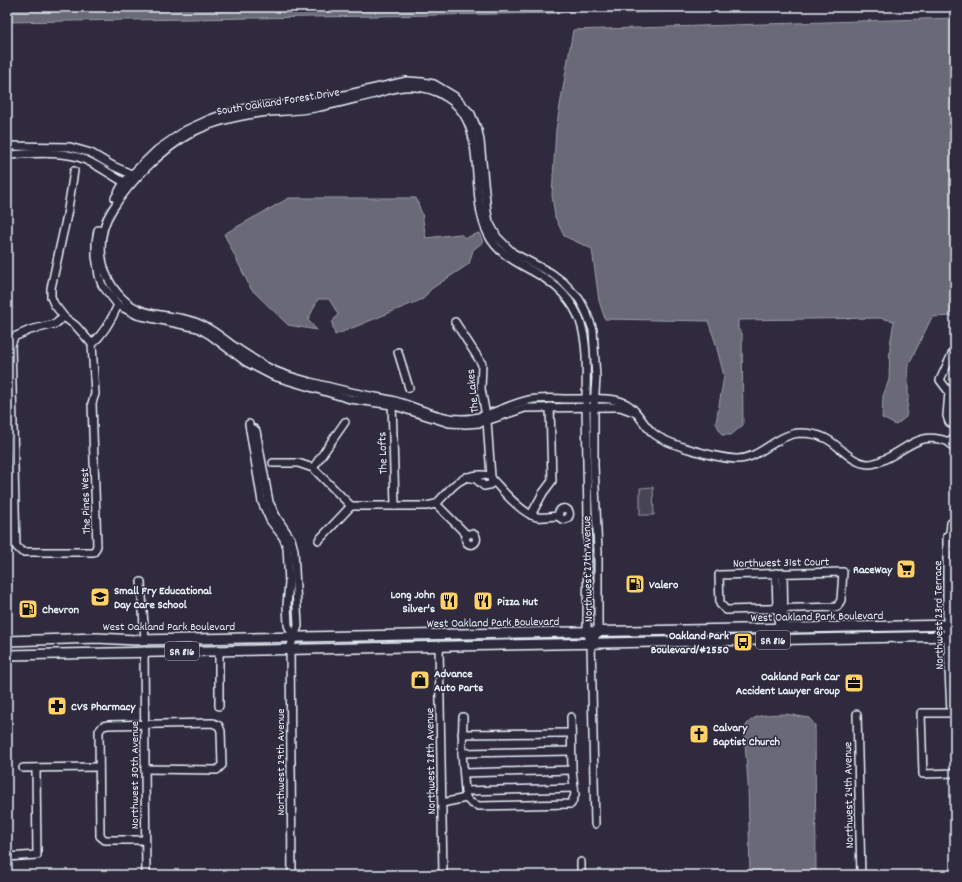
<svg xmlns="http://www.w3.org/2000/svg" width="962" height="882" font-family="Dekko,sans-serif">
	<rect width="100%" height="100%" fill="#2f2a3d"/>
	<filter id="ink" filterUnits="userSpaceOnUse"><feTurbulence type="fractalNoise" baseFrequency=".025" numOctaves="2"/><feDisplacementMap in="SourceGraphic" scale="8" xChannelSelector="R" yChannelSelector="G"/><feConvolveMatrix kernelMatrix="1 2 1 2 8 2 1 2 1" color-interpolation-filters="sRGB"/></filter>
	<g filter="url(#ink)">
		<path fill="#464455" stroke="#979aa6" d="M653 487 654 515H640V488Z"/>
		<g fill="#696978" stroke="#9c9fab">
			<path d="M7 7H578L574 11 560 13 7 22Z"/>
			<path d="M587 7H779L629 13 593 12Z"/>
			<path d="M955 18V316L932 317 908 366V401L906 417 896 425 882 418 883 396 889 380 890 345 894 321 880 318 738 320V329L742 333 743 425 731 435H722L716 423 724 376 715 341 708 321 605 319 599 301 592 249 564 236 555 217 552 195 556 129 573 30Z"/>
			<path d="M289 198H416L422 214 426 238 460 234 465 238 479 233 483 242 473 250 469 264 431 289 423 299 335 335 332 323 338 314 329 299H318L308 320 317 330 288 325 251 289 224 234Z"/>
			<path d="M786 714 809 718 815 725 816 875H750L748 783 744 730C751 712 770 715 786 714Z"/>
		</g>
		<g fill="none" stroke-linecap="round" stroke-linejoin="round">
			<defs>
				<g id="minor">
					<path d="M7 146 70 147 91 153 113 166 131 174"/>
					<path d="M7 155C28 154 59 151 78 157 94 162 109 174 124 182"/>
					<path d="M74 171 67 215 51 288V297L54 304 64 317 76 326 92 344C104 333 111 321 118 305"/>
					<path d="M115 198 124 182 157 150 186 130 210 119 230 112 254 106 304 104 407 81 422 82 434 84 454 96 471 114 478 131 480 141 487 212 489 222 497 237 513 253 551 273 563 282 579 299 583 306 587 314 593 330 596 378 594 407V466L598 551V632L591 643 595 824"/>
					<path d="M98 230 96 242V256L99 276 102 285 118 305 137 315 198 328 210 335 246 362 273 376 350 399 392 405 449 423 466 424 480 423 525 408 613 407H620L634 412"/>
					<path d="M64 317 55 324 30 330 14 337 11 345 16 546 22 552H94L97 546 92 403 95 394 92 344"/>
					<path d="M455 322 482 364 481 389 487 421 491 477"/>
					<path d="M398 352 409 388"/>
					<path d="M955 352H953L940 380 949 392 947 416 949 422 955 426"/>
					<path d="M392 402 395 506"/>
					<path d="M249 424 262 502 270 520 283 537 287 547 289 583 287 605 288 625 293 637"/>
					<path d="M250 430 254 429 256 431 269 502 277 518 291 539 294 550 298 626 290 648 292 875"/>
					<path d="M949 442 955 450"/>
					<path d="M949 442 955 436"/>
					<path d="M273 463H298L313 468 351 506"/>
					<path d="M313 468 345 422"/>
					<path d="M492 479C502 490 522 514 537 517 544 518 552 516 559 516"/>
					<path d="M436 504C450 490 458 476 479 475 484 475 486 474 491 477L492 483 489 485 484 486 476 479 466 477"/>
					<path d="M436 504 467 535"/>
					<circle cx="564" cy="514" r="5.5"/>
					<path d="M531 515 543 493 552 481 550 407"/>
					<circle cx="471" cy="539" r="5.5"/>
					<path d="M319 540 351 506H426L436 504"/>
					<path d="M843 572 841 600 837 607 726 610 720 604 719 575Z"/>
					<path d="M776 573 777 609 779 614 778 628"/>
					<path d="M783 573 784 628"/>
					<path d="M141 582 145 640"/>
					<path d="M591 643 587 632 588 517 586 407C586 348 594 304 534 272 516 262 497 253 488 234 467 193 491 124 446 97 434 89 419 86 404 87 393 88 382 92 371 95 354 99 337 104 320 107 303 111 285 111 268 112 242 115 216 120 193 132 162 149 130 181 112 210 94 238 99 275 122 298 142 319 171 313 195 322 209 327 220 336 232 345 244 353 256 361 269 368 282 375 296 378 310 382 327 386 344 391 361 394 372 397 384 398 395 401 417 407 439 419 462 419 486 419 506 405 529 400 542 397 558 399 572 399 586 399 601 397 615 400 637 404 638 420 653 433 667 445 717 458 736 459 759 460 775 435 799 433 807 433 817 434 825 438 839 444 851 464 869 464 873 464 881 461 885 459 910 447 919 431 949 442"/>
					<path d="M439 646 443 875"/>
					<path d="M219 650V706"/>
					<path d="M144 651 146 875"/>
					<path d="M951 713 947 625V536L950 533 951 523 955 521"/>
					<path d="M955 713H921L923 774 955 773"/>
					<path d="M857 714 861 875"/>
					<path d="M463 717 462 753 465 791 466 798 471 803 479 806 571 804 575 795 572 770 571 717"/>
					<path d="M462 734 571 733"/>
					<path d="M462 753 571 751"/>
					<path d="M23 768 99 767"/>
					<path d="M145 769 217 770 222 765 221 731 219 726 213 723 108 725 103 726 99 731 100 836 105 840H145"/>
					<path d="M464 773 572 770"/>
					<path d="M465 791 574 788"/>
					<path d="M442 803 466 798"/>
					<path d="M7 857 37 855 36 768"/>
					<path d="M581 875V862"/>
				</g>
				<g id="major">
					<path d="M7 641 97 638 136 640 955 625"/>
					<path d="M7 655 955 636"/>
				</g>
			</defs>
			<use href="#minor" stroke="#e8f1f8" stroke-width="10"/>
			<use href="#major" stroke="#e8f1f8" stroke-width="12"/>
			<use href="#minor" stroke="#2f2a3d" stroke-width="7"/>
			<use href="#major" stroke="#2f2a3d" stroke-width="9"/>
		</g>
	</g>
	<defs>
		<symbol id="supermarket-square" viewBox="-11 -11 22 22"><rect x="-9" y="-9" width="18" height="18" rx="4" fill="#ffd166" stroke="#2f2a3d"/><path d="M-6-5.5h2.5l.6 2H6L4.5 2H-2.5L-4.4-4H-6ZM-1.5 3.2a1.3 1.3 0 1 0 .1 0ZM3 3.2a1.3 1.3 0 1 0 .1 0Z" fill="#111"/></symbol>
		<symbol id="fuel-square" viewBox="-11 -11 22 22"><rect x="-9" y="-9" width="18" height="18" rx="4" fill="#ffd166" stroke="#2f2a3d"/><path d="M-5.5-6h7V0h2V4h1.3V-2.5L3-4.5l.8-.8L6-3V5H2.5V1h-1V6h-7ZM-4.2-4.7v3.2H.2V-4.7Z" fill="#111"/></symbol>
		<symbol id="school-square" viewBox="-11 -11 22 22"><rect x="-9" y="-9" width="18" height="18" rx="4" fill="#ffd166" stroke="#2f2a3d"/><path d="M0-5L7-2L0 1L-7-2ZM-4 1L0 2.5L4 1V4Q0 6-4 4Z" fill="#111"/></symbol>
		<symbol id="restaurant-square" viewBox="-11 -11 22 22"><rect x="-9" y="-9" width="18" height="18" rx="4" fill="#ffd166" stroke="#2f2a3d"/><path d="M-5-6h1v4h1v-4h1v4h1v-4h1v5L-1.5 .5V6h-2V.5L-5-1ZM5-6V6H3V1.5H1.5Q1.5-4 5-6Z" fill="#111"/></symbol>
		<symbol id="bus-square" viewBox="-11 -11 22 22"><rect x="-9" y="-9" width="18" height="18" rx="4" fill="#ffd166" stroke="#2f2a3d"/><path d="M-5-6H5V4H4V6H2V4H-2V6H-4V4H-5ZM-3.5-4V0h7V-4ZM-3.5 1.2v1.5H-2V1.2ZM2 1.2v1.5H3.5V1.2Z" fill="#111"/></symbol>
		<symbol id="shop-square" viewBox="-11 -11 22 22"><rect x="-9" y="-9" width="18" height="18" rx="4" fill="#ffd166" stroke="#2f2a3d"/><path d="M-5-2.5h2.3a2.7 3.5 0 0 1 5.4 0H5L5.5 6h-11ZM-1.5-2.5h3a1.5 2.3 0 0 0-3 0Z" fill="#111"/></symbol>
		<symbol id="office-square" viewBox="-11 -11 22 22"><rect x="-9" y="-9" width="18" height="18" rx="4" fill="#ffd166" stroke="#2f2a3d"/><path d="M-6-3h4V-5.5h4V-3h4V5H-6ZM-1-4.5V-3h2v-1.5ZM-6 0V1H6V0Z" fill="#111"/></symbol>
		<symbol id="pharmacy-square" viewBox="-11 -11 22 22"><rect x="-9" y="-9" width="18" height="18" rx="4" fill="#ffd166" stroke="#2f2a3d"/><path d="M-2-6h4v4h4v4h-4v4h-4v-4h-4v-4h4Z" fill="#111"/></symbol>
		<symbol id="church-square" viewBox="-11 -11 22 22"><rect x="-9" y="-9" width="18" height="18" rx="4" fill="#ffd166" stroke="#2f2a3d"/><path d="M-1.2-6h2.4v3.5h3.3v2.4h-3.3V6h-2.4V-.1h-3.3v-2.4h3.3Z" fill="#111"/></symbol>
	</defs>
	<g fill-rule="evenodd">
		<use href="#supermarket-square" x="895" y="558" width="22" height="22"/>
		<use href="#fuel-square" x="624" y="573" width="22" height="22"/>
		<use href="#school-square" x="89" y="586" width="22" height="22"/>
		<use href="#restaurant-square" x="438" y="590" width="22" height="22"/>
		<use href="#restaurant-square" x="472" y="590" width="22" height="22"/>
		<use href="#fuel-square" x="17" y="598" width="22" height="22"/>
		<use href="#bus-square" x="732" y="631" width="22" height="22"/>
		<use href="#shop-square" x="409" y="669" width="22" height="22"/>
		<use href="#office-square" x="843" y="672" width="22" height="22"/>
		<use href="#pharmacy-square" x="46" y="695" width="22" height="22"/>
		<use href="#church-square" x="688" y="723" width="22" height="22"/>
	</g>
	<g text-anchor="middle" stroke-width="3" stroke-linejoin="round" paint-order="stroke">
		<g fill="#2f2a3d" stroke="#b0b5c0" stroke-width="1">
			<rect x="756" y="631" width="34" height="18" rx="3"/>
			<rect x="165" y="642" width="34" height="18" rx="3"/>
		</g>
		<g font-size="11" font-weight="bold" fill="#e8f1f8">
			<text x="773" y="644">SR 816</text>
			<text x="182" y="655">SR 816</text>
		</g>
		<g font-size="12" fill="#e8f1f8" stroke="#2f2a3d">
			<text transform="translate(278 101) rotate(-9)" y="4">South Oakland Forest Drive</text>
			<text transform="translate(472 391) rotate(-96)" y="4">The Lakes</text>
			<text transform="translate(382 453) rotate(-92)" y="4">The Lofts</text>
			<text transform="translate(85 501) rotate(-92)" y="4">The Pines West</text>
			<text transform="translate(781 562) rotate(-1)" y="4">Northwest 31st Court</text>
			<text transform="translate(587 569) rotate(-91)" y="4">Northwest 27th Avenue</text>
			<text transform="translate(938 615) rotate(-91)" y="4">Northwest 23rd Terrace</text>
			<text transform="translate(817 616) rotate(-1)" y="4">West Oakland Park Boulevard</text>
			<text transform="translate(493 622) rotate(-1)" y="4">West Oakland Park Boulevard</text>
			<text x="169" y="630">West Oakland Park Boulevard</text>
			<text transform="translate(430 761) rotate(-91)" y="4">Northwest 28th Avenue</text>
			<text transform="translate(280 762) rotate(-90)" y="4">Northwest 29th Avenue</text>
			<text transform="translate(134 775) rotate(-90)" y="4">Northwest 30th Avenue</text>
			<text transform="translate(848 795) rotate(-91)" y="4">Northwest 24th Avenue</text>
		</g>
		<g font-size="12" font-weight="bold" fill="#e8f1f8" stroke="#2f2a3d" text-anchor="start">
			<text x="892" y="573" text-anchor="end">RaceWay</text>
			<text x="649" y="588">Valero</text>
			<text x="114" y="594">Small Fry Educational<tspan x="114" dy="14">Day Care School</tspan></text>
			<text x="435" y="598" text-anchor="end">Long John<tspan x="435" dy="14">Silver's</tspan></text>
			<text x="497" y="605">Pizza Hut</text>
			<text x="42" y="613">Chevron</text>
			<text x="729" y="639" text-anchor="end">Oakland Park<tspan x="729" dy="14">Boulevard/#2550</tspan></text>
			<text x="434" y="677">Advance<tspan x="434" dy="14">Auto Parts</tspan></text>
			<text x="840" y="680" text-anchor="end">Oakland Park Car<tspan x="840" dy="14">Accident Lawyer Group</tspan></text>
			<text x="71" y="710">CVS Pharmacy</text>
			<text x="713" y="731">Calvary<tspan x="713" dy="14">Baptist Church</tspan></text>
		</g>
	</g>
	<rect width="962" height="882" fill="none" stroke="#2f2a3d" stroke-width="24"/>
	<rect x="12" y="12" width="938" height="858" fill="none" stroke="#e8f1f8" stroke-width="1.5" filter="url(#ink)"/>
</svg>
